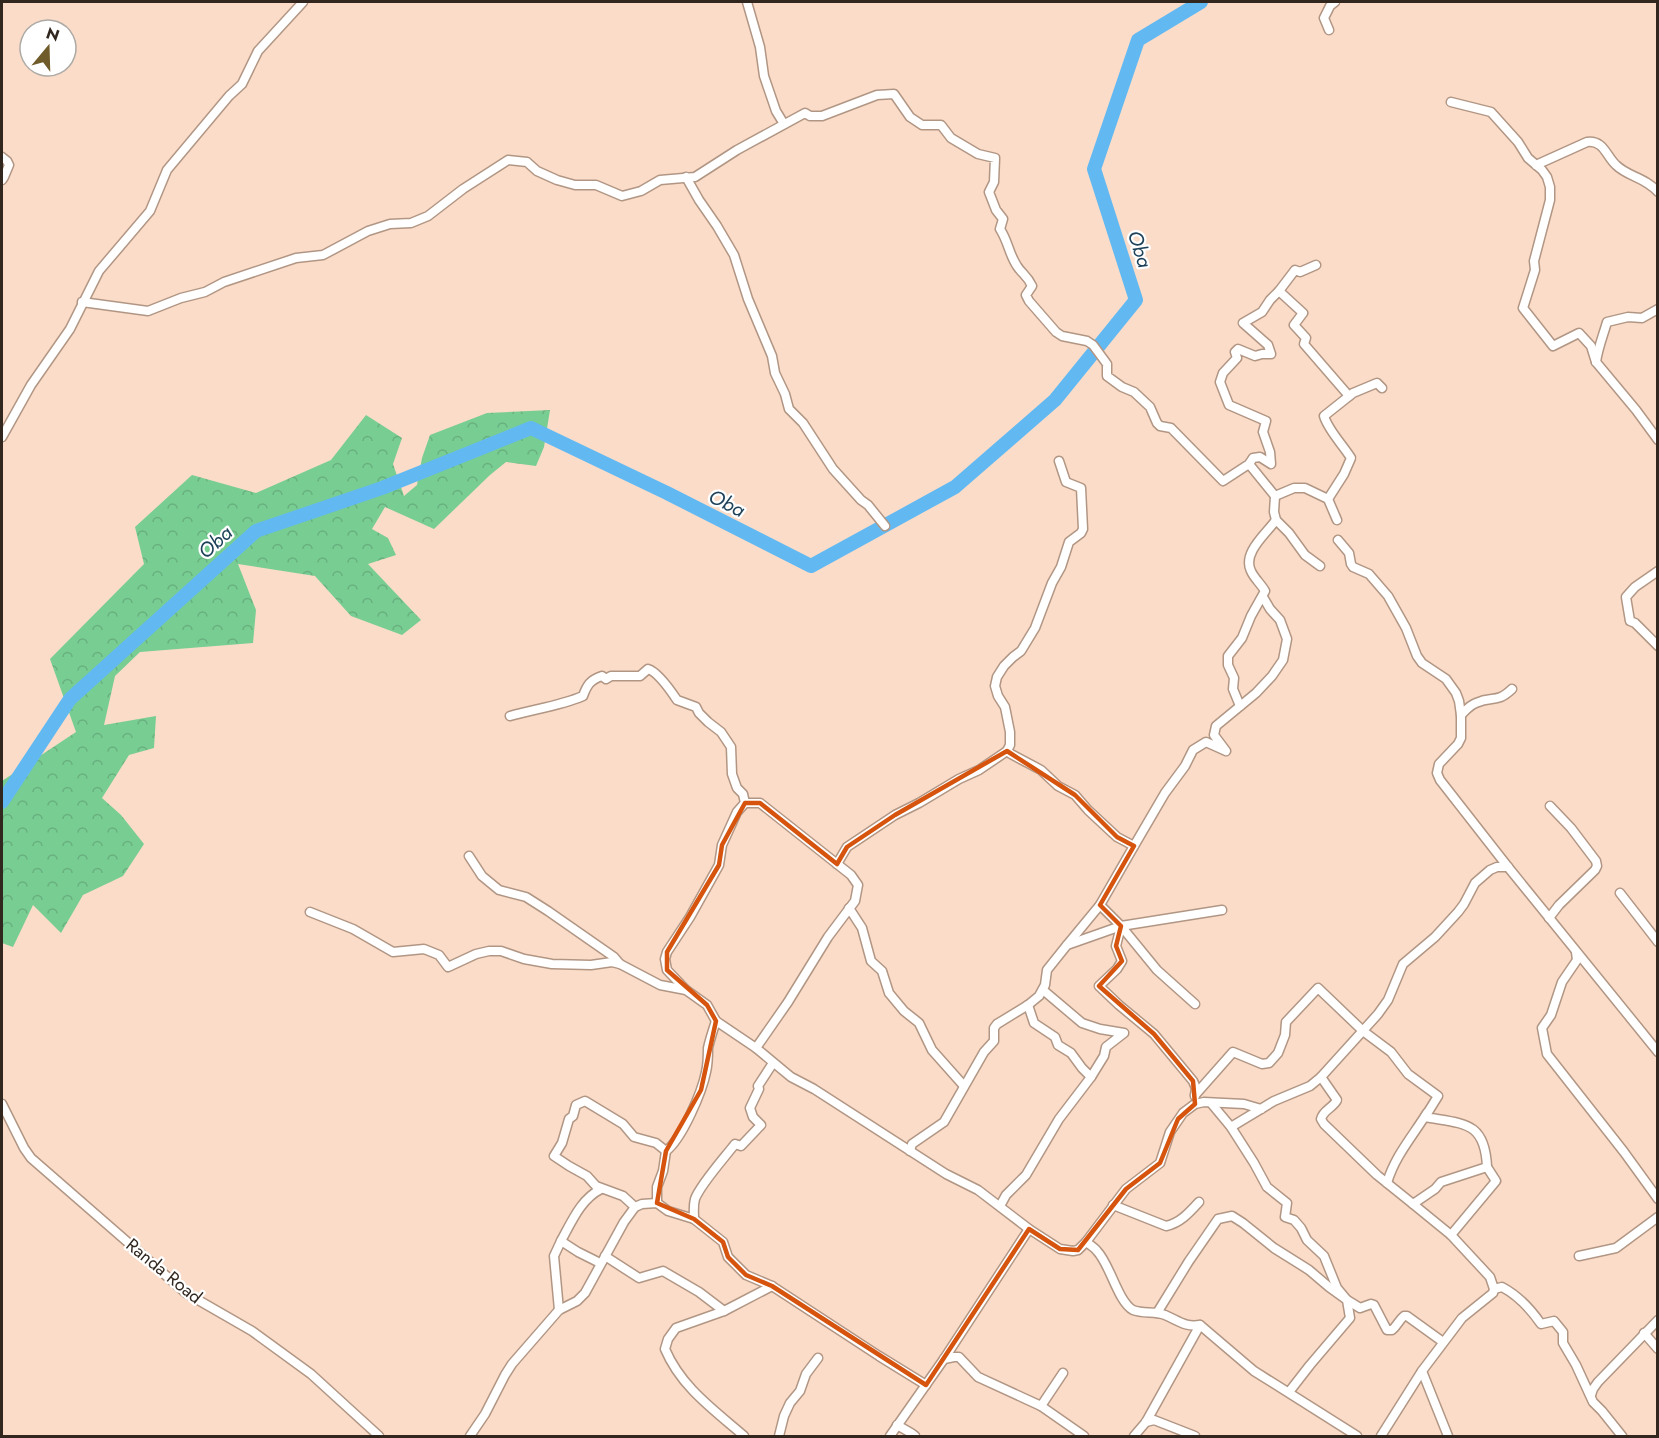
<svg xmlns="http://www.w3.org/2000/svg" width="1659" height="1438" font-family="Jost,sans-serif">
	<defs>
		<pattern id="forest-crowns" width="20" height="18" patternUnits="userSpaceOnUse" patternTransform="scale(1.5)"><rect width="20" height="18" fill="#78cd93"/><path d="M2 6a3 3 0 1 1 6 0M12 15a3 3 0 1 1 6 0" fill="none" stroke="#68b07e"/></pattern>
	</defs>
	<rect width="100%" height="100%" fill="#fadcc9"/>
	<path fill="url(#forest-crowns)" d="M550 410 544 447 536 466 506 462 490 475 434 529 385 507 372 529 388 538 396 555 368 564 421 620 402 635 351 616 315 576 238 564 256 610 253 643 140 652 115 676 104 725 156 716 154 748 129 755 102 798 121 815 144 844 123 876 83 895 61 933 33 905 13 947 2 943V781L76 732 50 659 144 564 135 527 192 475 256 493 331 460 366 415 402 438 393 464 404 496 417 485 422 458 430 435 487 413Z"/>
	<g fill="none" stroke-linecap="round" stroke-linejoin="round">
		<path stroke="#62b9f2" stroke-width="14" d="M2 802 70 699 256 531 382 488 531 428 667 493 811 566 955 487 1055 400 1136 300 1094 169 1138 40 1201 2"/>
		<defs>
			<g id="minor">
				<path d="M747 2 760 47 764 76 776 111 784 124"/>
				<path d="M1329 30 1324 18 1330 6 1335 2"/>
				<path d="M1451 102 1491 112 1518 142 1528 158 1542 170 1547 177 1550 187V200L1534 261 1535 270 1523 308 1553 346 1579 333 1591 346 1596 362 1636 410 1658 440"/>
				<path d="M2 157 7 161 9 165 4 177 2 180"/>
				<path d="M1536 165 1587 142C1604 140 1606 156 1616 165 1628 177 1645 177 1658 192"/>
				<path d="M686 177 699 200 717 226 734 255 748 299 772 356 775 373 785 394 789 409 803 423 833 469 861 500 868 505 885 526"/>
				<path d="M1279 291 1303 313 1294 325 1306 338 1304 344 1349 396"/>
				<path d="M82 302 148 311 181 298 205 292 224 282 296 258 323 255 368 231 390 224 411 223 428 216 463 189 508 160 527 162 537 171 557 180 575 185H596L622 196 641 191 660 180 695 177 737 150 805 113 810 116H822L877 95 894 94 910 117 922 125H941L951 138 978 154 995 158 994 182 989 192 996 210 1003 219 1000 229C1008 241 1009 254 1017 266 1022 274 1027 275 1032 286L1026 295 1029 301 1056 332 1062 336 1087 341 1093 345 1107 364V376L1122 387 1134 392 1150 407 1157 423 1160 426 1171 428 1223 481 1249 464 1253 458 1260 457 1271 464 1270 452 1263 432 1266 421 1229 405 1220 382 1223 373 1237 358 1235 352 1238 349 1255 356 1262 354H1271L1268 345 1243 323 1262 312 1270 300 1279 291 1295 270 1300 272 1316 265"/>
				<path d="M1596 362C1598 348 1603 336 1607 322L1628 317 1642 318 1658 309"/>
				<path d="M2 437 31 385 70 329 99 271 150 211 167 170 229 96 242 84 258 51 303 2"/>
				<path d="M1059 461 1066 482 1081 488 1083 529 1081 533 1069 542 1061 567 1052 583 1035 628 1021 651 1013 657 1004 666 997 677 995 686 998 696 1005 707 1010 732V745L1007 751 1011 754 1041 770 1058 786 1075 795 1088 810 1117 837 1134 846 1100 905 1067 945"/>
				<path d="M1249 464 1275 496 1274 512 1276 520 1289 533 1305 555 1320 566"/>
				<path d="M1275 496 1294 488H1305L1328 499 1337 520"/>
				<path d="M1328 499 1344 474 1351 458C1343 445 1328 430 1324 416L1353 393 1377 383 1382 388"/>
				<path d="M1338 540 1349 553 1351 564 1353 567 1369 574 1388 596 1406 628 1417 656 1422 663 1446 679 1456 693 1459 701 1461 715V738L1458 744 1439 764 1437 773 1440 780 1508 867 1658 1052"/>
				<path d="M1658 571 1635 587 1626 597 1630 621 1635 623 1658 646"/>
				<path d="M1240 706 1233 689 1234 678 1228 665V656L1242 638 1251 616 1265 591C1261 584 1254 578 1251 571 1242 553 1266 534 1276 520"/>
				<path d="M1461 715C1466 710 1470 705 1476 703 1493 695 1496 704 1512 689"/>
				<path d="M510 716C534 709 560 706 583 696 587 685 590 680 602 676L606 679 611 676H640L648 669C658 672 671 691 677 700L696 707 699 713 708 722 721 732 731 747 732 774 737 788 743 794 745 803"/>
				<path d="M1134 846 1165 793 1185 766 1193 750 1206 742 1226 751 1214 735 1216 726 1256 693 1272 676 1283 660 1287 639 1280 620 1270 609 1263 597"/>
				<path d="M469 856 482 876 499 890 526 897 548 911 614 957 620 964"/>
				<path d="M837 864 847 847 895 815 919 803 959 779 979 770 1007 751"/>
				<path d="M1620 893 1658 942"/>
				<path d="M1100 905 1121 926 1157 970 1195 1004"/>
				<path d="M849 908 862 928 871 961 882 971 889 993 904 1011 919 1023 932 1050 964 1086"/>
				<path d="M310 912 353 929 393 952 424 949 439 955 448 967 476 954 489 951H501L524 959 552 964 591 965 612 962 620 964 660 985 686 990 707 1005 716 1021 756 1048 791 1077 814 1089 946 1174 978 1190 1029 1229 1060 1249 1073 1251 1078 1250 1086 1242 1126 1189 1160 1163 1170 1132 1183 1113 1195 1104 1204 1102 1244 1104 1261 1109"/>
				<path d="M1549 918 1559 905 1595 870 1597 866 1596 861 1571 828 1550 806"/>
				<path d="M1121 926 1116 946 1122 961 1117 969 1099 986 1119 1005 1154 1034 1193 1081 1196 1088 1195 1096"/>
				<path d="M1576 952 1577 960 1562 982 1551 1015 1542 1028 1547 1054 1624 1152 1658 1199"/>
				<path d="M686 990 667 970 665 959 667 952 690 917 719 865 722 845 737 812 745 803H760L851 875 858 885 855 901 828 937 788 1002 756 1048"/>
				<path d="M1043 990 1082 1023 1100 1029 1124 1033 1106 1047 1104 1056 1091 1077"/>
				<path d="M1321 1077 1337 1100C1333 1108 1323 1110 1321 1119L1324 1124 1377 1175 1413 1204"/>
				<path d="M1195 1095 1233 1052 1262 1064 1269 1063 1278 1053 1285 1035 1286 1022 1318 988 1363 1031 1391 1052 1408 1074 1438 1096 1425 1117C1464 1124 1485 1121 1487 1167L1441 1182 1435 1189 1413 1204 1451 1235 1490 1277 1494 1289 1493 1293 1462 1318 1422 1371 1448 1436"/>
				<path d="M1211 1103 1231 1127 1254 1163 1267 1187 1287 1203 1285 1217 1294 1220 1301 1228 1307 1240 1324 1256 1337 1288 1347 1300 1360 1308 1371 1304 1374 1305 1387 1330H1392C1397 1326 1399 1320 1404 1316H1407L1443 1342"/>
				<path d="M2 1104 24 1148 31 1158 186 1293 252 1331 311 1374 379 1436"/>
				<path d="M1231 1127 1274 1101 1310 1086 1321 1077 1378 1014 1388 1000 1403 964 1435 937 1458 912 1464 904 1475 883 1490 870 1497 867H1508"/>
				<path d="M666 1151 656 1143 634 1137 623 1124 585 1101 576 1105 573 1116 569 1119 562 1143 554 1156 569 1166 587 1176 596 1186 623 1196 635 1207 642 1204 657 1203 668 1211 694 1219 723 1242 728 1257 746 1275 772 1286 879 1356 926 1385"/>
				<path d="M910 1151 912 1144 944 1122 984 1052 994 1041V1028L997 1024 1028 1005 1039 996 1045 985 1047 970 1067 945 1121 926 1222 910"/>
				<path d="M1387 1183C1395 1156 1412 1137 1427 1113"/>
				<path d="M657 1203V1187L663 1171 666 1151C682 1139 702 1092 706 1072 708 1064 708 1056 708 1048 710 1039 713 1030 716 1021"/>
				<path d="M1113 1205 1166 1226C1180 1223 1189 1213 1199 1202"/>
				<path d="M1000 1206 1006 1195 1026 1175 1059 1119 1091 1077 1082 1068 1071 1053 1058 1045 1055 1037 1034 1023 1028 1005"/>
				<path d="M694 1219C694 1212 693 1206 695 1199 700 1185 725 1157 735 1144L741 1146 761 1125 753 1117 750 1108 759 1089 758 1086 773 1063"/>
				<path d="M1451 1235 1496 1181 1487 1167"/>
				<path d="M561 1241C572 1221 581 1199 601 1189"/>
				<path d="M1086 1242C1090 1245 1094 1247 1097 1251 1110 1264 1118 1302 1133 1310 1143 1314 1155 1311 1165 1315 1179 1321 1184 1327 1200 1325L1254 1371 1357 1436"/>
				<path d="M605 1256 639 1278 663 1271 699 1292 724 1311"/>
				<path d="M1579 1256 1616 1248 1658 1217"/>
				<path d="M1494 1289 1502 1287C1519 1296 1530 1308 1541 1324L1554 1321 1563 1332V1343L1576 1365 1593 1402 1602 1411 1622 1436"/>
				<path d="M559 1310 554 1256 561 1241 578 1252 600 1263"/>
				<path d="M1157 1313 1189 1261 1218 1219 1232 1216 1243 1223 1274 1248 1309 1270 1329 1287 1347 1300 1350 1318 1310 1365 1289 1392"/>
				<path d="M1644 1333 1658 1349"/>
				<path d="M944 1359 954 1357H959L978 1377 1041 1406 1063 1373"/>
				<path d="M1591 1395 1593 1389 1598 1382 1658 1320"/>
				<path d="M1041 1406 1084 1436"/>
				<path d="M1146 1422 1154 1420 1195 1436"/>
				<path d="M897 1425 911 1433 915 1436"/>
				<path d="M470 1436 485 1414 505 1375 512 1364 559 1310 577 1301 585 1293 624 1222 635 1207"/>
				<path d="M744 1436C714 1410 681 1387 665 1349L668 1339 676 1328 724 1311 772 1286"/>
				<path d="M779 1436 784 1416 790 1403 800 1391 806 1374 818 1358"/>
				<path d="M890 1436 944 1359 1029 1229"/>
				<path d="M1134 1436 1146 1422 1200 1325"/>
				<path d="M1381 1436 1422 1371"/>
			</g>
		</defs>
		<use href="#minor" stroke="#b29684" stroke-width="11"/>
		<use href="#minor" stroke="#fff" stroke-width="8"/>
	</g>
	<path fill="none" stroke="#d6540e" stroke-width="4.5" stroke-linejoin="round" d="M1007 751 1075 795 1117 837 1134 846 1100 905 1121 926 1116 946 1122 961 1099 986 1154 1034 1193 1081 1195 1104 1178 1119 1160 1163 1126 1189 1078 1250 1060 1249 1029 1229 926 1385 772 1286 746 1275 728 1257 723 1242 694 1219 657 1203 666 1151 701 1090 716 1021 707 1005 667 970V952L719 865 722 845 745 803H760L837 864 847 847 895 815Z"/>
	<g text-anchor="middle" stroke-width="4.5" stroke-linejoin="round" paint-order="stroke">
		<g font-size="18" fill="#32271f" stroke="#fff">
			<text transform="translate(164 1271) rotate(39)" y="6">Randa Road</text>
		</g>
		<g font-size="20" font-style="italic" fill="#1e425a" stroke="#fff">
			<text transform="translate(1140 249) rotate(72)" y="7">Oba</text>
			<text transform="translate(727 503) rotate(26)" y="7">Oba</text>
			<text transform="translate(215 542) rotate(-42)" y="7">Oba</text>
		</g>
	</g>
	<rect width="1659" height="1438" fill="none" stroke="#32271f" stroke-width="6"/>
	<g transform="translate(48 48) rotate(19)"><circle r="28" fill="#ffffff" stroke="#ada9a5" stroke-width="1.5"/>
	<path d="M0-4.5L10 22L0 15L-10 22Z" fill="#705b2a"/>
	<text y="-9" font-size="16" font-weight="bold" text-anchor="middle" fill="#32271f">N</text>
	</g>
</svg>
